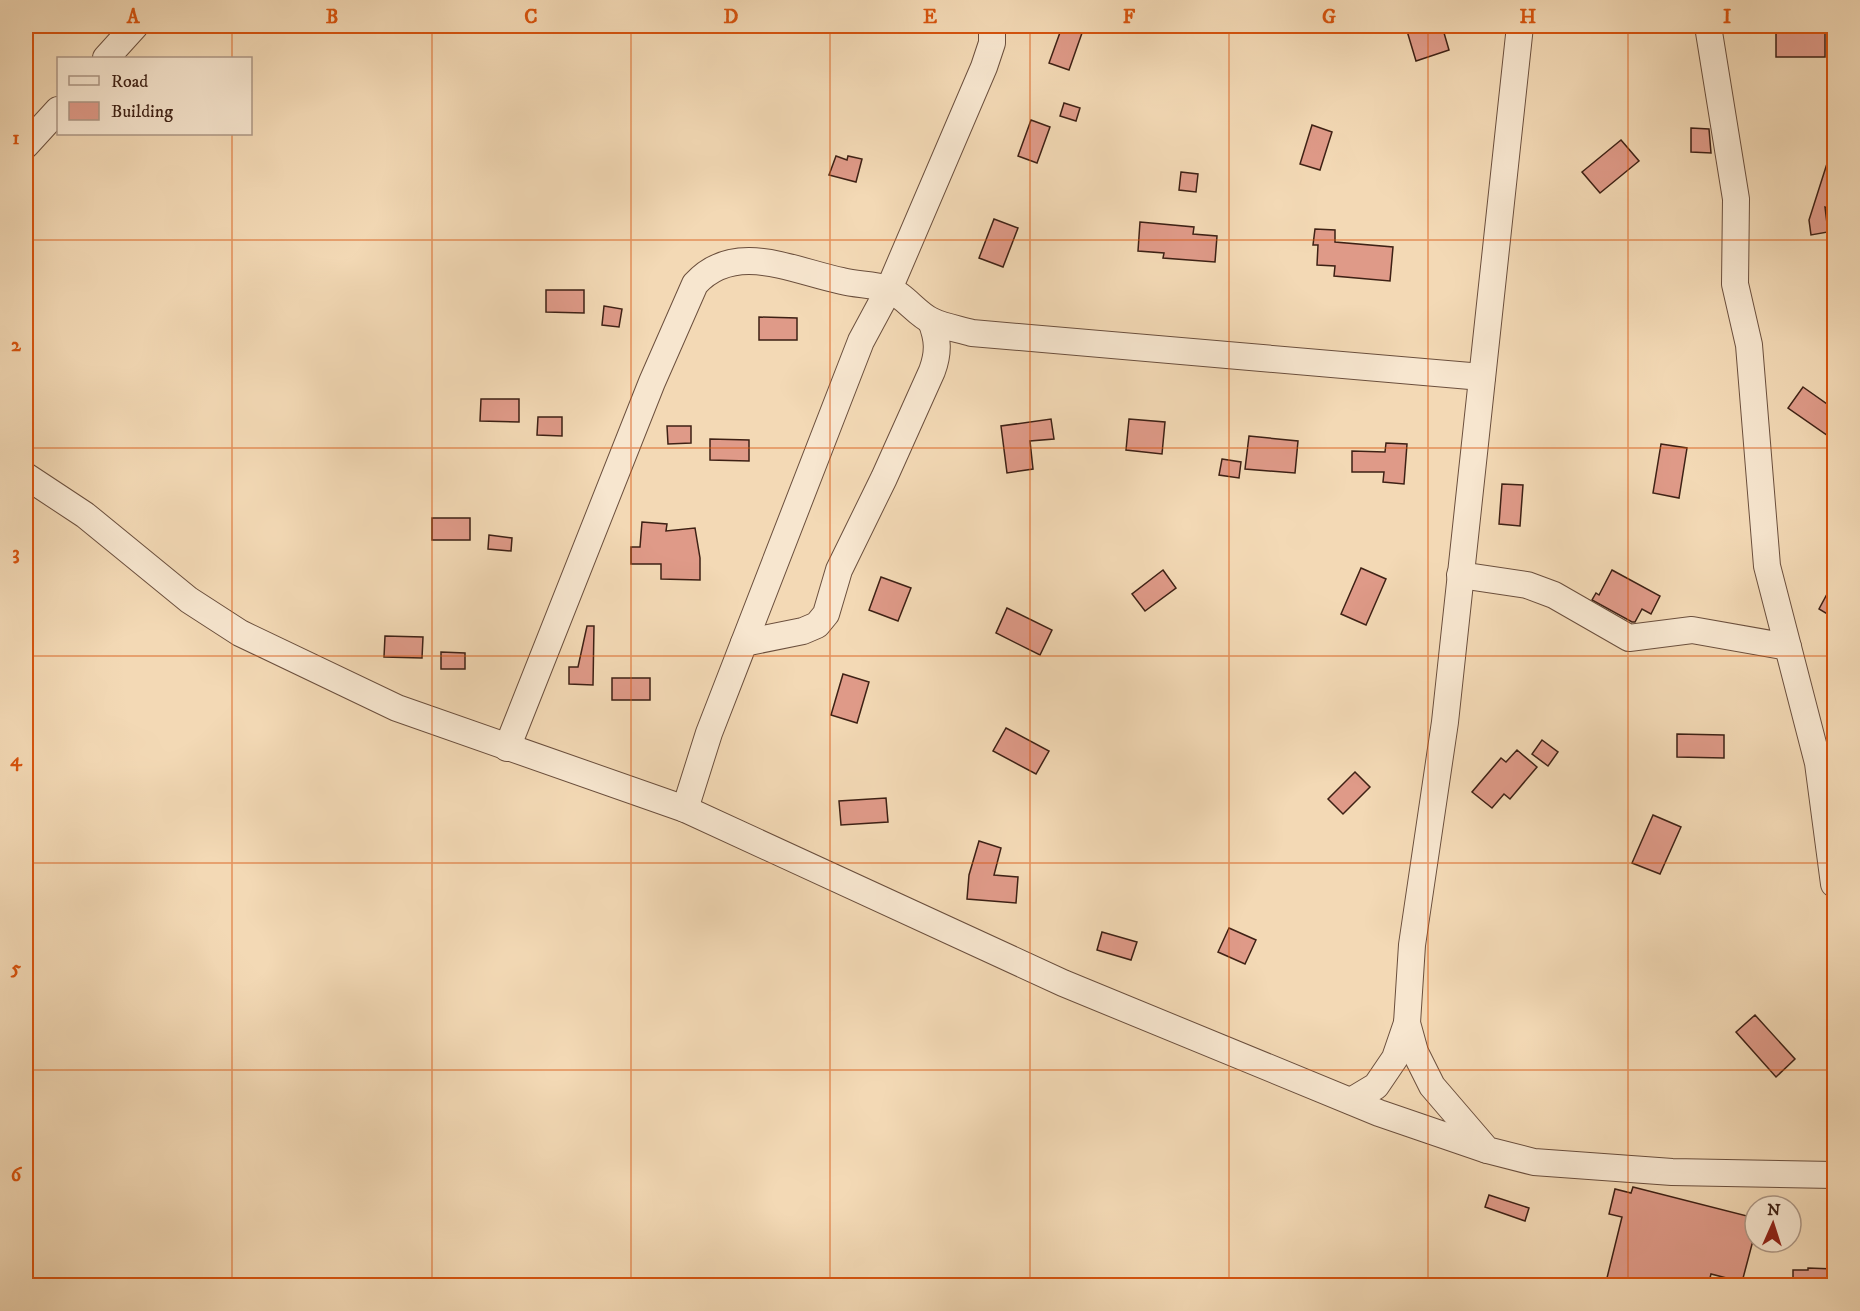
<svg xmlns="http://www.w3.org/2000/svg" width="1860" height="1311" font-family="'IM FELL DW Pica',serif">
	<rect width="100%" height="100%" fill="#f3d9b5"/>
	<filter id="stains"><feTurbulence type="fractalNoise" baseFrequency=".00333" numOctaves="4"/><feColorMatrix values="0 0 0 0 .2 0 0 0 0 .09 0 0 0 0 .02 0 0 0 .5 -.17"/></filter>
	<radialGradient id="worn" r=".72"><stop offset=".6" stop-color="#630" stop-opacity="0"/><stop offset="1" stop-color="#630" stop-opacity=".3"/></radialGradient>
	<g fill="#df9a88" stroke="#3e2115" stroke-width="1.5">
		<path d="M1424 26H1442L1449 50 1416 61 1407 31Z"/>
		<path d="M1062 27 1082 33 1069 70 1049 63Z"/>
		<rect x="1776" y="32" width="49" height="25"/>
		<path d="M1064 103 1080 108 1076 121 1060 116Z"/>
		<path d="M1031 120 1050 127 1037 163 1018 156Z"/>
		<path d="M1312 125 1332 132 1320 170 1300 164Z"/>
		<path d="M1691 128 1709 129 1711 153 1691 152Z"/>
		<path d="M1621 140 1639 161 1600 193 1582 172Z"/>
		<path d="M1831 151H1834V210L1825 207 1828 232 1811 235 1809 220Z"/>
		<path d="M836 156 847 160 848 156 862 159 856 182 829 175Z"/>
		<path d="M1181 172 1198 174 1196 192 1179 190Z"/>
		<path d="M994 219 1018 228 1003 267 979 258Z"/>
		<path d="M1140 222 1194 227 1193 234 1217 236 1215 262 1163 258 1164 253 1138 251Z"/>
		<path d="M1315 229 1335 230V242L1393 247 1390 281 1334 276 1335 266 1317 265 1318 245H1313Z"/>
		<path d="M546 290H584V313L546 312Z"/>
		<path d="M604 306 622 309 619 327 602 325Z"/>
		<path d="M759 317 797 318V340H759Z"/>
		<path d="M1803 387 1834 409V440L1788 408Z"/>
		<path d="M481 399H519V422L480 421Z"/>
		<path d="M538 417H562V436L537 435Z"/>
		<path d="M1051 419 1054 439 1030 441 1033 469 1007 473 1001 426Z"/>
		<path d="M1129 419 1165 422 1162 454 1126 450Z"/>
		<path d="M667 426H691V443L668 444Z"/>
		<path d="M1249 436 1298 441 1295 473 1245 469Z"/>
		<path d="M710 439 749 440V461L710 460Z"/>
		<path d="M1386 443 1407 444 1404 484 1383 482 1384 472H1352V451L1385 452Z"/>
		<path d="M1661 444 1687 448 1679 498 1653 493Z"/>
		<path d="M1222 459 1241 462 1239 478 1219 475Z"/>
		<path d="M1502 484 1523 485 1520 526 1499 524Z"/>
		<rect x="432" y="518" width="38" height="22"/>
		<path d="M642 522 667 524 666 531 695 528 700 558V580L661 579V564H631V547H640Z"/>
		<path d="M489 535 512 538 511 551 488 549Z"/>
		<path d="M1361 568 1386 579 1366 625 1341 614Z"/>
		<path d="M1163 570 1176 588 1145 611 1132 594Z"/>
		<path d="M1612 570 1660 596 1651 614 1642 609 1635 622H1632L1592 600 1596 593 1599 595Z"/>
		<path d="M881 577 911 588 898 621 869 610Z"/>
		<path d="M1834 581V618L1819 609Z"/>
		<path d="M1007 608 1052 630 1040 655 996 633Z"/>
		<path d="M587 626H594L593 685 569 684V667H578Z"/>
		<path d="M385 636 423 637 422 658 384 657Z"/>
		<path d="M441 652 465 653V669H441Z"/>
		<path d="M843 674 869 682 857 723 831 715Z"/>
		<rect x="612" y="678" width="38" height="22"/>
		<path d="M1006 728 1049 751 1036 774 993 751Z"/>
		<path d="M1677 734 1724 735V758L1677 757Z"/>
		<path d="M1542 740 1558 752 1548 766 1532 754Z"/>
		<path d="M1517 750 1537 767 1510 799 1504 794 1492 808 1472 792 1501 758 1506 762Z"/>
		<path d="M1355 772 1370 787 1343 814 1328 799Z"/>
		<path d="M886 798 888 822 841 825 839 801Z"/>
		<path d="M1653 815 1681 827 1660 874 1632 863Z"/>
		<path d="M979 841 1001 848 994 875 1018 877 1016 903 967 899 969 875Z"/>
		<path d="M1229 928 1256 940 1245 964 1218 952Z"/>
		<path d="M1102 932 1137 942 1131 960 1097 950Z"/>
		<path d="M1755 1015 1795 1059 1776 1077 1736 1032Z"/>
		<path d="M1633 1187 1755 1218V1233L1742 1282 1711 1274 1708 1286H1605L1622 1217 1609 1214 1615 1189 1631 1193Z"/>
		<path d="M1489 1195 1529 1208 1525 1221 1485 1207Z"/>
		<path d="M1808 1268 1834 1269V1286H1793V1270H1808Z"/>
	</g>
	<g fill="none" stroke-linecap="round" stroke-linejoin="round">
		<defs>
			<g id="minor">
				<path d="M1520 26 1445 722 1412 945 1407 1023 1415 1052 1432 1086 1487 1150 1534 1162 1672 1172 1834 1175"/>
				<path d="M1708 26 1736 199 1735 284 1749 345 1767 566 1818 763 1834 884"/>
				<path d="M106 58 135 26"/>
				<path d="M26 145 58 110"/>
				<path d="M26 476 85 515 189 600 240 633 397 708 685 809 1063 983 1379 1113 1487 1150"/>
				<path d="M1460 575 1527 585 1554 595 1629 638 1692 630 1788 647"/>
				<path d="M744 643 803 631 817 625 826 614 839 570 884 478 932 371C939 352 938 339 931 321"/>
				<path d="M507 748 652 382 695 284C735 240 793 271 842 281 857 285 873 284 887 289 904 294 916 314 932 321 944 327 959 329 972 333L1482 377"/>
				<path d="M685 809 709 733 861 341 889 289 984 67 992 43V26"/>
				<path d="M1351 1101 1376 1086 1395 1058 1407 1023"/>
			</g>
		</defs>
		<use href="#minor" stroke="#6b4f3d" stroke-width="28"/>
		<use href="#minor" stroke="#f7e6cf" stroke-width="26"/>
	</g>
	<path fill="none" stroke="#d7530d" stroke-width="1.5" stroke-opacity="0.55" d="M232 26V58M432 26V1286M631 26V1286M830 26V1286M1030 26V1286M1229 26V1286M1428 26V1286M1628 26V1286M232 134V1286M26 240H1834M26 448H1834M26 656H1834M26 863H1834M26 1070H1834"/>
	<rect width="1860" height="1311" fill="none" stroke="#f3d9b5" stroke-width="66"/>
	<rect x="57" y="57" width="195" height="78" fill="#f7e6cf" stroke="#ad9785" stroke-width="1.5"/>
	<rect x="69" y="76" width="30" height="9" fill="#f7e6cf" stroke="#ad9785" stroke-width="1.5"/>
	<text x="111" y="87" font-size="18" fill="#3e2115">Road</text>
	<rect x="69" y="102" width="30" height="18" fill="#df9a88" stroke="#ad9785" stroke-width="1.5"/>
	<text x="111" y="117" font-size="18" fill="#3e2115">Building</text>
	<g transform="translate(1773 1224) rotate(3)"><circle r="28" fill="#f7e6cf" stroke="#ad9785" stroke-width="1.5"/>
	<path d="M0-4.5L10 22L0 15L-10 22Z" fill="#8f2418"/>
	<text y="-9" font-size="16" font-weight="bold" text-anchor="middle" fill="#3e2115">N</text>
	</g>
	<rect x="33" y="33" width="1794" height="1245" fill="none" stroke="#d7530d" stroke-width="2"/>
	<g font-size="20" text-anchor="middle" font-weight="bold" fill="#d7530d">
		<text x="133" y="23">A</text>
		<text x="332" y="23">B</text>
		<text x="531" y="23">C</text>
		<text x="731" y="23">D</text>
		<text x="930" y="23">E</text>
		<text x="1129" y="23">F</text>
		<text x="1329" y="23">G</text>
		<text x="1528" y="23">H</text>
		<text x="1727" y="23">I</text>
		<text x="16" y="144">1</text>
		<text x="16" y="351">2</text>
		<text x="16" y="559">3</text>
		<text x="16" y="766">4</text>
		<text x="16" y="974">5</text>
		<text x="16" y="1181">6</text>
	</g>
	<rect width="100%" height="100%" filter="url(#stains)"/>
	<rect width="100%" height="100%" fill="url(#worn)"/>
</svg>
